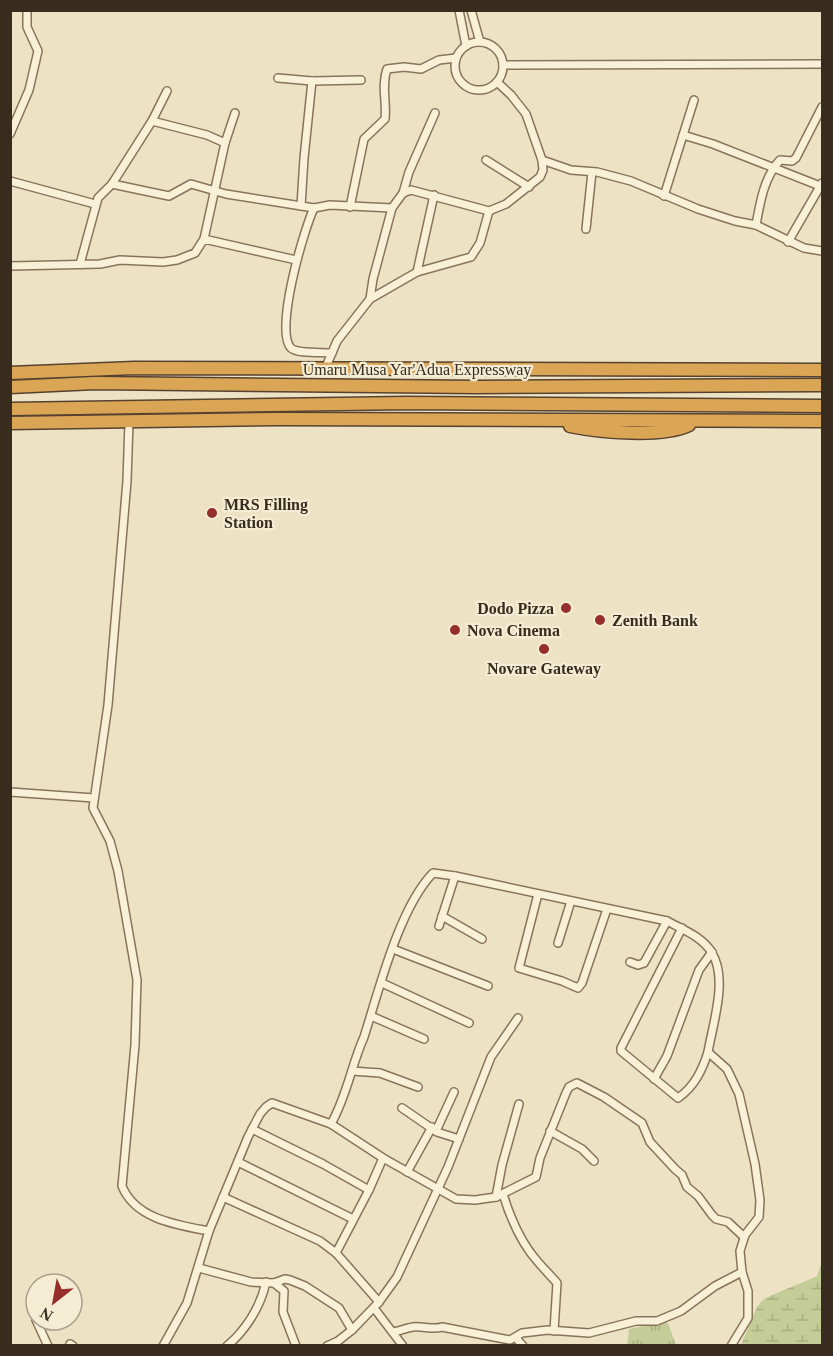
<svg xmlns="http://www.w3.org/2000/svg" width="833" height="1356" font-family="'Times New Roman',serif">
	<defs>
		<pattern id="grass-tufts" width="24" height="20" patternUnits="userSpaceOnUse" patternTransform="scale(1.5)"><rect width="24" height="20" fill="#c4cc98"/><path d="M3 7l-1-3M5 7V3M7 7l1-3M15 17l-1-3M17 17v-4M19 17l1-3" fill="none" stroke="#a9af83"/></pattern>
		<pattern id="wetland-marsh" width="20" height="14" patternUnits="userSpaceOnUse" patternTransform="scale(1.5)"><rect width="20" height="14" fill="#c4cc98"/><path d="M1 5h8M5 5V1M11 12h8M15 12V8" fill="none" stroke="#a9af83"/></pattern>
	</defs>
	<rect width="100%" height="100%" fill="#eee2c4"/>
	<path fill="url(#grass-tufts)" d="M663 1322 668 1323 676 1345 627 1346 629 1329Z"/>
	<path fill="url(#wetland-marsh)" d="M822 1262V1345H741C746 1335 754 1309 761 1302 767 1295 806 1282 817 1276Z"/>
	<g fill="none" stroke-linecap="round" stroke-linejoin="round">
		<defs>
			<g id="street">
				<path d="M459 10 466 46"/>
				<path d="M471 10 480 42"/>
				<circle cx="479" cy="66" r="24"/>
				<path d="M503 65 822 64"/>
				<path d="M278 78 312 81 361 80"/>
				<path d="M152 121 207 135 225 143"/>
				<path d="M10 134 29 90 38 51 27 27V10"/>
				<path d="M683 135 713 144 820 186"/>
				<path d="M486 160 529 187"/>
				<path d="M542 160 571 170 597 172 631 181 698 209 735 221 756 225 804 248 822 251"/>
				<path d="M10 181 95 204"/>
				<path d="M112 184 169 196 191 184 226 194 314 208 330 205 392 208"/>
				<path d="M403 193 409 172 435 113"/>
				<path d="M664 196 694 100"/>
				<path d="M301 206 304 158 312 81"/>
				<path d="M350 207 364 139 385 119C387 102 381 86 387 69L404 67 421 69 439 60 456 58"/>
				<path d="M314 208C304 229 274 331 291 348 297 354 322 352 332 353"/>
				<path d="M756 225C760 203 764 177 780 160L792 161 796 158 822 107"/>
				<path d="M586 229 592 172"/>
				<path d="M204 239 225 143 235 113"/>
				<path d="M788 242 822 183"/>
				<path d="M80 264 98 198 112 184 152 121 167 91"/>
				<path d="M10 266 100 264 120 260 163 262 177 260 195 253 204 239 296 260"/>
				<path d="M417 272 434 195"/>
				<path d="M370 299 417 272 471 257 480 243 489 211"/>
				<path d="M325 369 337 341 370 299 373 279 392 208 403 193 411 190 489 211 506 204 540 177 543 170 542 160 526 114 511 95 497 82"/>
				<path d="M129 422 127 481 108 705 93 808 110 841 118 871 137 980 135 1045 122 1186C135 1219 177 1225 209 1231"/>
				<path d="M10 792 94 798"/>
				<path d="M538 894 519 968 562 981 578 988 582 983 607 909"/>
				<path d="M442 916 482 939"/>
				<path d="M439 926 455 876"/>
				<path d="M682 928 621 1048V1051L678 1098C694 1087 702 1071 708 1052"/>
				<path d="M558 943 571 901"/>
				<path d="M393 949 488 986"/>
				<path d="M630 962 638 965 644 963 667 921"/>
				<path d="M382 983 469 1023"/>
				<path d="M371 1016 424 1039"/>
				<path d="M352 1071 380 1073 418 1087"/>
				<path d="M654 1079 667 1056 699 970 712 952"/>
				<path d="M402 1108 437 1132 459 1139"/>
				<path d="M331 1124C347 1096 351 1066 364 1037 379 990 399 908 433 873L455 876 667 921C682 929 703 937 712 953 728 979 713 1023 708 1052L727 1069 739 1094 755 1164 760 1200 759 1217 745 1235 740 1251 742 1272 748 1291V1318L731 1346"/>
				<path d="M252 1129 323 1164 369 1190"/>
				<path d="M436 1131 454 1092"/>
				<path d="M550 1131 582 1149 594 1161"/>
				<path d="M238 1162 353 1219"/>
				<path d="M407 1172 432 1127"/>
				<path d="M503 1194C510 1217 521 1243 538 1262 544 1269 551 1276 557 1283L554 1331"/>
				<path d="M223 1197 320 1241 336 1253 379 1302"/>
				<path d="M496 1197 502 1165 519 1104"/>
				<path d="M336 1253 369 1190 383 1158"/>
				<path d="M199 1268 251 1282 274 1283 285 1279 290 1280 305 1286 339 1308 352 1330"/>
				<path d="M274 1283 284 1291 283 1312 296 1346"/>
				<path d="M35 1301 36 1319"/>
				<path d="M374 1308 403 1346"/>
				<path d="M36 1320 48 1346"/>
				<path d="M393 1332C400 1331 406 1328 413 1327 423 1326 433 1330 442 1327L510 1340 522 1333 548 1330 589 1333 636 1321H657L681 1311 715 1286 742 1272"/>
				<path d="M516 1338 523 1346"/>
				<path d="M70 1344 73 1346"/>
				<path d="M163 1346 187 1303 209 1231 248 1137 260 1114 266 1107 272 1103 331 1124 383 1158 456 1199 475 1200 496 1197 536 1177 540 1158 566 1093 569 1087 577 1083 604 1097 642 1123 650 1142 675 1169 682 1175 687 1187 698 1196 712 1215 716 1219 728 1222 744 1237"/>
				<path d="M227 1346C246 1330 261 1306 266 1282"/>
				<path d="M327 1346 338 1341 352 1330 379 1302 397 1277 448 1167 491 1057 518 1018"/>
			</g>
			<g id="highway">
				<path d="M10 373 134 368 822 370"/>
				<path d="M10 387 95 383 477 387 822 385"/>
				<path d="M10 409 406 403 822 406"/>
				<path d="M10 423 278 419 822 421"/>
				<path d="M570 426C600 432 661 438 689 425"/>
			</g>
		</defs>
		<use href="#street" stroke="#88745b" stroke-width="10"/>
		<use href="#highway" stroke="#56422f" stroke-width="15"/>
		<use href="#street" stroke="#f8f0d7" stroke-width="7"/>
		<use href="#highway" stroke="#dba556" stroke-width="12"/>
	</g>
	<g fill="#962e2c" stroke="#f5ecd4" stroke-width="2">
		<circle cx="212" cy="513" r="6"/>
		<circle cx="566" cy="608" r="6"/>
		<circle cx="600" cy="620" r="6"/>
		<circle cx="455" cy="630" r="6"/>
		<circle cx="544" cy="649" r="6"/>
	</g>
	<g text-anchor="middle" stroke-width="4.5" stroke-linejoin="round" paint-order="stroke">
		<g font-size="16" fill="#382c1f" stroke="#f5ecd4">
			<text x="417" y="375">Umaru Musa Yar'Adua Expressway</text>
		</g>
		<g font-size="16" font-weight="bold" fill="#382c1f" stroke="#f5ecd4" text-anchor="start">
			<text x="224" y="510">MRS Filling<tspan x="224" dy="18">Station</tspan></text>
			<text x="554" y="614" text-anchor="end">Dodo Pizza</text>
			<text x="612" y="626">Zenith Bank</text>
			<text x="467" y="636">Nova Cinema</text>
			<text x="544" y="674" text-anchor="middle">Novare Gateway</text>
		</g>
	</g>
	<rect width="833" height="1356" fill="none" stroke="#382c1f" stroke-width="24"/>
	<g transform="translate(54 1302) rotate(211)"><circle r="28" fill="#f5ecd4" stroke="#a99f8c" stroke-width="1.5"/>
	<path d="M0-4.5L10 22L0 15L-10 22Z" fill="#962e2c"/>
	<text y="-9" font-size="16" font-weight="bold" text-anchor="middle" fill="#382c1f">N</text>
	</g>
</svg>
